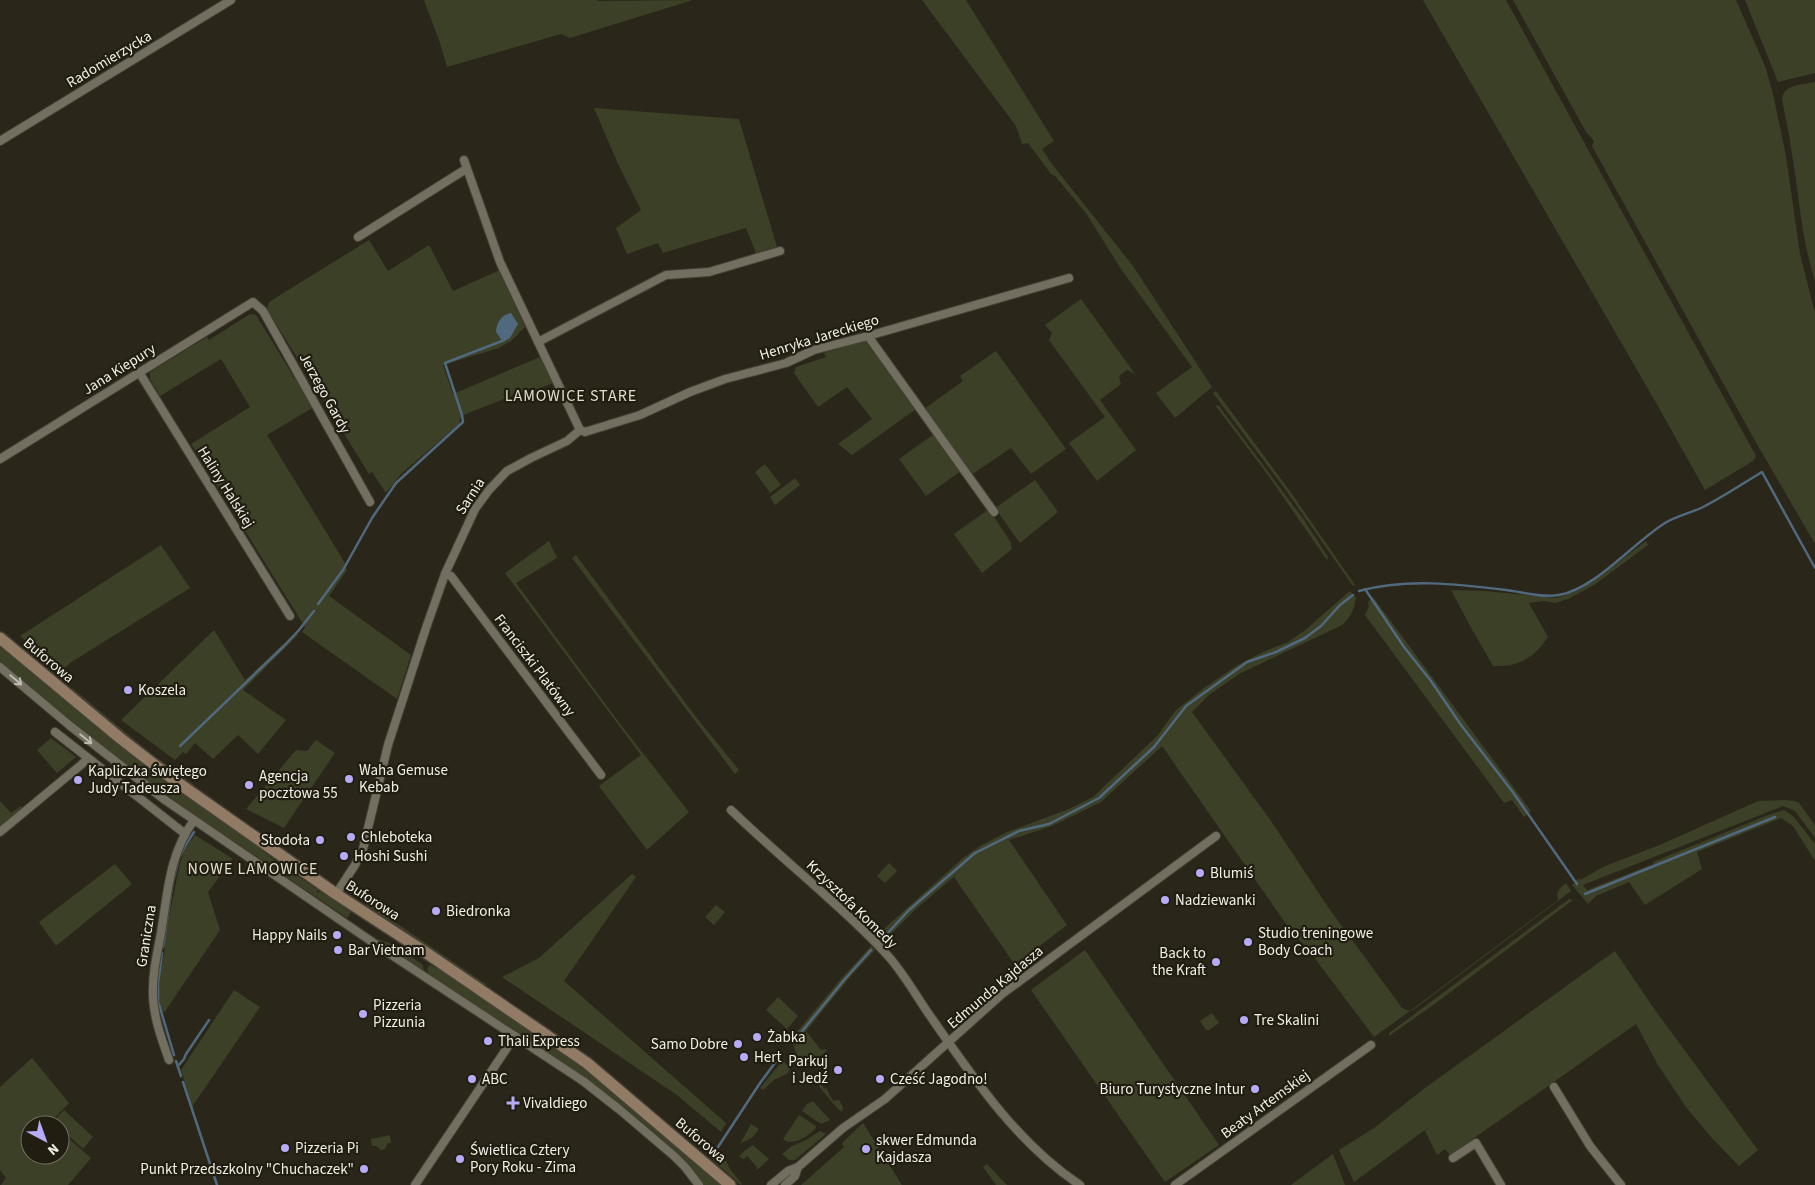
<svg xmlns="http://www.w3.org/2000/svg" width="1815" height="1185" font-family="'Source Sans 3',sans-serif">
	<rect width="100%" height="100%" fill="#2a271a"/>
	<g fill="#3c4026">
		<path d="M424 0H597L598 1 693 0 570 38 561 34 447 67 440 43Z"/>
		<path d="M922 0H966L1054 141 1042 149 1052 164 1133 266 1212 387 1175 418 1156 393 1192 367 1121 269 1086 213 1055 176 1051 174 1028 143 1022 144 1016 126Z"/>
		<path d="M1423 0H1506L1756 456 1753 461 1705 490 1655 401Z"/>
		<path d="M1513 0H1736L1765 66 1773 94 1786 156 1800 254 1815 313V544L1754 439 1592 146 1594 141 1586 132Z"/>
		<path d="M1745 0H1815V73L1778 82Z"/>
		<path d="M1815 82V281C1801 238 1799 193 1791 148 1789 132 1785 116 1782 99 1784 84 1802 85 1815 82Z"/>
		<path d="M594 108 739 119 777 247 756 253 746 228 663 253 658 243 627 254 616 228 641 210 618 164Z"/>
		<path d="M369 240 388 271 429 245 453 291 500 270 525 327 511 341 499 348 443 365 453 394 540 357 553 383 533 391 531 388 461 416 459 424 401 474 386 493 372 472 369 474 267 309 269 302Z"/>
		<path d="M1081 299 1135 374 1127 370 1119 376 1121 384 1100 400 1136 450 1097 481 1069 443 1105 417 1049 340 1052 333 1045 325Z"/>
		<path d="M250 314 256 315 295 379 298 378 314 407 267 435 345 563 347 570 329 596 411 655 397 699 302 632 305 627 191 444 250 407 221 359 160 396 150 379V372L207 337 209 340Z"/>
		<path d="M860 341 869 342 916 409 852 455 838 444 872 419 847 387 818 407 794 373 796 367 826 357 824 353Z"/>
		<path d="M996 351 1066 449 1031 474 1011 448 971 475 924 409 963 381 960 376Z"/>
		<path d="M1216 391 1287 487 1355 585 1353 586 1285 489 1213 393Z"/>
		<path d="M1215 405 1219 406 1304 520 1328 557 1327 560 1268 475Z"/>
		<path d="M934 434 961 471 926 496 899 459Z"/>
		<path d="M765 464 781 485 770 493 755 472Z"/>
		<path d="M795 478 800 485 775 505 770 497Z"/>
		<path d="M1035 480 1058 512 1020 543 995 508Z"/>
		<path d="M989 509 1011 543 1012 549 982 573 954 534Z"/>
		<path d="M549 541 557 558 516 583 621 725 689 812 647 850 599 786 641 755 505 573Z"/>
		<path d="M1646 541 1648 545 1594 585 1568 599 1555 603 1544 601 1529 603 1548 637C1534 658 1519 667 1493 666L1469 624 1451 590 1485 591 1557 598 1577 591 1602 575Z"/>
		<path d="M161 545 190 588 70 663 62 671 20 636Z"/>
		<path d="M576 555 696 717 739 770 735 774 572 558Z"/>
		<path d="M1350 591 1356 598C1354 610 1351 617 1342 625L1239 674 1209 695 1192 712 1271 821 1328 907 1402 1008 1410 1011 1558 900C1556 891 1559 889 1566 883L1571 891 1413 1010 1410 1011 1374 1037 1307 948 1293 934 1162 746 1101 802 1052 826 1009 840 1067 925 1015 965 954 877 964 868 916 909 883 942 878 936 887 926 963 858 980 846 1007 832 1069 809 1093 797 1158 735 1175 711 1204 688 1236 666 1265 651 1288 642 1304 631Z"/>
		<path d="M1373 597 1531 811 1524 817 1512 800 1504 803 1365 615 1369 606 1368 602Z"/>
		<path d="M214 630 245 680 296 632 298 635 243 690 286 720 258 754 238 735 213 759 195 743 186 754 183 752 175 760 121 720Z"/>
		<path d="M0 645 143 763 244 835 274 860 318 890 317 892 318 893 320 891 351 912 347 918 185 808 135 772 87 734 0 662Z"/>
		<path d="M72 688 148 751 194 785 193 786 167 769 72 692Z"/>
		<path d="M51 738 76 757 57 773 37 750Z"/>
		<path d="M316 740 335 753 284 828 246 809 296 750 307 751Z"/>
		<path d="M1784 800 1795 801 1799 803 1815 825V838L1795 811 1783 806 1583 885 1587 890 1653 864V862L1768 815 1784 810 1793 816 1815 844V861L1793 826 1781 818 1697 852 1702 869 1645 905 1629 882 1596 896 1588 904 1572 885 1579 878 1580 880 1603 867 1662 844 1758 801Z"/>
		<path d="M0 801 11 813 21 806V809L0 827Z"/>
		<path d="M195 835 233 859 208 892 220 930 164 1013C153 1000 163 963 165 947H163L179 868 184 850Z"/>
		<path d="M889 863 897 871 885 883 877 876Z"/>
		<path d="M115 864 132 884 56 946 39 922Z"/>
		<path d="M632 874 636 877 564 981 726 1123 721 1132 677 1095 502 977 539 958Z"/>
		<path d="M1569 899 1573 900 1436 1003 1389 1036V1033Z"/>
		<path d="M367 903 487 985H481L366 905Z"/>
		<path d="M716 905 725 912 714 925 705 917Z"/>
		<path d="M378 939 395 945 423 965 424 972 376 940Z"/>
		<path d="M871 946 875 950 850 977 794 1046 790 1040 840 980Z"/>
		<path d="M1085 950 1219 1145 1165 1182 1031 990Z"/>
		<path d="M1615 951 1655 1010 1758 1150 1739 1166 1711 1137 1686 1107 1658 1065 1636 1024 1450 1155 1445 1149 1437 1155 1425 1131 1429 1127 1354 1182 1339 1150 1374 1128 1425 1088Z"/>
		<path d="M430 965 448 974 594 1075 720 1185H704C688 1162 668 1146 647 1128 602 1089 553 1056 504 1023L503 1025 429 975 427 968Z"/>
		<path d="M234 990 260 1007 192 1107 181 1070Z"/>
		<path d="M778 997 798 1016 787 1029 766 1010Z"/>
		<path d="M1212 1013 1219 1023 1209 1030H1206L1200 1021Z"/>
		<path d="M807 1032 821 1050 825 1049 827 1051 806 1067C798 1063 797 1054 794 1047Z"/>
		<path d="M32 1058 69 1103 50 1123 52 1125H30V1155H60V1131L91 1158 68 1185H1L6 1178 0 1170V1087Z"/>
		<path d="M783 1060 790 1069 788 1073 774 1080 763 1090 760 1088Z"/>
		<path d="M815 1076H818L824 1089 826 1088 833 1101 839 1100 843 1107 842 1112 838 1109 816 1083 814 1080Z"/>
		<path d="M813 1101 830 1120 821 1124 802 1111 807 1104Z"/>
		<path d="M64 1110 93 1137 83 1149 60 1128V1125H56L53 1122Z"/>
		<path d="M799 1115 816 1126V1128C808 1136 793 1147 783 1139Z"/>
		<path d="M863 1123 902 1185H801L844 1147 842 1144 844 1141Z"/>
		<path d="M751 1124 759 1129 753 1137 740 1144Z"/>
		<path d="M820 1131 826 1134 795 1160H789L782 1154 792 1146 806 1140Z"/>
		<path d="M390 1135 391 1143H388L385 1149 381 1150 376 1146H372L371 1139Z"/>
		<path d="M696 1138 718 1158 726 1161 730 1169 742 1184 741 1185 715 1162 694 1140Z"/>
		<path d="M753 1145 769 1159 757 1170 756 1168 757 1167 747 1156 744 1159 739 1157 744 1151Z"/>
		<path d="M1333 1154 1345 1185H1291Z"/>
		<path d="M987 1164 1007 1185H996L983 1167Z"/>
	</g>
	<path fill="#51697e" d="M511 313 518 324 510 338 503 342 496 332C496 323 502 314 511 313Z"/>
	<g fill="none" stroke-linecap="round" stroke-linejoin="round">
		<g stroke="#51697e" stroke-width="2.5">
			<path d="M1365 589 1404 647 1431 681 1461 725 1512 791 1577 884"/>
			<path d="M1359 591C1406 578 1458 584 1506 590 1523 592 1542 598 1559 595 1595 589 1633 543 1665 523 1676 516 1691 513 1703 507 1723 497 1742 484 1762 472L1815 568"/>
			<path d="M318 604 343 570 372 518 396 483 463 422 462 415 445 363 502 341"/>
			<path d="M180 746 284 646 299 630 314 611"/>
			<path d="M172 886 179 858 185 846 194 832"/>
			<path d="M1585 894 1775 817"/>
			<path d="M884 937 909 910 975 853 1019 831 1049 824 1099 798 1154 747 1186 706 1247 662 1276 652 1305 638 1321 626 1340 605 1353 595"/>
			<path d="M163 947 172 887"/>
			<path d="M162 953 158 984V1001L174 1055"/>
			<path d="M794 1041 845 979 871 950"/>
			<path d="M176 1061 181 1076"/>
			<path d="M178 1066 184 1059 186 1054 209 1020"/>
			<path d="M183 1082 217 1185"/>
			<path d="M718 1147 760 1083 780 1056"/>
		</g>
		<defs>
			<g id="minor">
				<path d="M0 141 231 0"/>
				<path d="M464 160 500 262 580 430"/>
				<path d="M358 237 466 169"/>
				<path d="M868 336 994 512"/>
				<path d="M538 342 666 275 709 272 780 251"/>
				<path d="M139 372 290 616"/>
				<path d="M580 430 585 432 640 415 690 392 725 379 786 363 814 350 868 336 1069 278"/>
				<path d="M0 459 253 302 263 311 370 502"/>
				<path d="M445 574 451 576 601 775"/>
				<path d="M0 667 69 725 165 800 384 950 583 1081 620 1110 674 1156 685 1167 699 1185"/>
				<path d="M55 732 184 833"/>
				<path d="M731 810C761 839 793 866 824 894 846 914 869 934 889 957 903 973 914 992 926 1010 970 1073 1015 1142 1080 1185"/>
				<path d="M0 832 81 765 88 758"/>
				<path d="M336 894 355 865 363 849 388 745 426 628 445 574 475 509 489 490 507 471 531 458 567 441 580 430"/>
				<path d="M169 1060C162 1040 154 1019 153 997 152 975 157 954 161 933 168 891 169 855 194 820"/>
				<path d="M1554 1087 1590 1146 1621 1185"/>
				<path d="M1453 1158 1476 1143 1501 1185"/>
				<path d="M415 1185 515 1036"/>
				<path d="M771 1185 788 1171 798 1167 843 1128 885 1099 1002 994 1216 836"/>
				<path d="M785 1185 795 1176 798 1167"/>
				<path d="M1175 1185 1371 1045"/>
			</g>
			<path id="secondary" d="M0 638 120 738 174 780 336 894 425 952 587 1063 730 1185"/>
		</defs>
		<use href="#minor" stroke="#444136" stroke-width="10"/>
		<use href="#secondary" stroke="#444136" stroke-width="14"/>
		<use href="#minor" stroke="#736f60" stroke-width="8"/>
		<use href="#secondary" stroke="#917b64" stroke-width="11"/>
	</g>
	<defs><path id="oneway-shaft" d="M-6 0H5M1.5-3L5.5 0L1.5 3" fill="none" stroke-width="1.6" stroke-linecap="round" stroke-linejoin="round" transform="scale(1.25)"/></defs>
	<g stroke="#bebbb0">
		<use href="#oneway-shaft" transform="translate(16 680) rotate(40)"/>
		<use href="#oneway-shaft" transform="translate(86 739) rotate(39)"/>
	</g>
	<g fill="#b7abf8" stroke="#211e11" stroke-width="2">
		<circle cx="128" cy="690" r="5"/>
		<circle cx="349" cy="779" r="5"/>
		<circle cx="78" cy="780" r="5"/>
		<circle cx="249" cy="785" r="5"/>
		<circle cx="351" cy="837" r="5"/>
		<circle cx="320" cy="840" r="5"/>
		<circle cx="344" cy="856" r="5"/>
		<circle cx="1200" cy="873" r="5"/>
		<circle cx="1165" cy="900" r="5"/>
		<circle cx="436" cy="911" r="5"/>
		<circle cx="337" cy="935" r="5"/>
		<circle cx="1248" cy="942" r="5"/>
		<circle cx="338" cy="950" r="5"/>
		<circle cx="1216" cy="962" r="5"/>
		<circle cx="363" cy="1014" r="5"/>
		<circle cx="1244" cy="1020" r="5"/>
		<circle cx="757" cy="1037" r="5"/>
		<circle cx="488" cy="1041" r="5"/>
		<circle cx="738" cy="1044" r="5"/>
		<circle cx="744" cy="1057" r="5"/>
		<circle cx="838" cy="1070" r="5"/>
		<circle cx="472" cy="1079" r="5"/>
		<circle cx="880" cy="1079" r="5"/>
		<circle cx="1255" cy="1089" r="5"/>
		<path d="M510.5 1095.5h5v5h5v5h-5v5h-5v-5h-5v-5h5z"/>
		<circle cx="285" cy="1148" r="5"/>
		<circle cx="866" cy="1149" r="5"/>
		<circle cx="460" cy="1159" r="5"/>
		<circle cx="364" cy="1169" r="5"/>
	</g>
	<g text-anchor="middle" stroke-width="4.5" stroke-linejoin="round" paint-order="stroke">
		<g font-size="15" fill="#f0eee6" stroke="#211e11">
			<text transform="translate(109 59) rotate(-31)" y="5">Radomierzycka</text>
			<text transform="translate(819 337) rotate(-17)" y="5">Henryka Jareckiego</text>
			<text transform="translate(119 369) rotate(-32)" y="5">Jana Kiepury</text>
			<text transform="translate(325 393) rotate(61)" y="5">Jerzego Gardy</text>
			<text transform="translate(226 487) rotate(58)" y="5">Haliny Halskiej</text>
			<text transform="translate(470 496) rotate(-57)" y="5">Sarnia</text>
			<text transform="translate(49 660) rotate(40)" y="5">Buforowa</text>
			<text transform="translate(535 665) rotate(53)" y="5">Franciszki Platówny</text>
			<text transform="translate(373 900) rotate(33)" y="5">Buforowa</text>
			<text transform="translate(852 904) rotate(44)" y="5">Krzysztofa Komedy</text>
			<text transform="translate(146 936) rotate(-81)" y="5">Graniczna</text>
			<text transform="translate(995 987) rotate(-40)" y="5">Edmunda Kajdasza</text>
			<text transform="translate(1265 1104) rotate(-36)" y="5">Beaty Artemskiej</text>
			<text transform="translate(701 1140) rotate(40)" y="5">Buforowa</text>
		</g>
		<g font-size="15" fill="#f0eee6" stroke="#211e11" text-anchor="start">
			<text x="138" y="695">Koszela</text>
			<text x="359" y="775">Waha Gemuse<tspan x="359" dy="17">Kebab</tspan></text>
			<text x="88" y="776">Kapliczka świętego<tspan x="88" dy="17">Judy Tadeusza</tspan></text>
			<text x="259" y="781">Agencja<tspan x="259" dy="17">pocztowa 55</tspan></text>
			<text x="361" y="842">Chleboteka</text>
			<text x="310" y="845" text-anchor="end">Stodoła</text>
			<text x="354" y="861">Hoshi Sushi</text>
			<text x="1210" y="878">Blumiś</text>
			<text x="1175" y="905">Nadziewanki</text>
			<text x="446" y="916">Biedronka</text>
			<text x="1258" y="938">Studio treningowe<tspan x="1258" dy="17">Body Coach</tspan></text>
			<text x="327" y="940" text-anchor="end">Happy Nails</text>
			<text x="348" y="955">Bar Vietnam</text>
			<text x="1206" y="958" text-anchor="end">Back to<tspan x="1206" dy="17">the Kraft</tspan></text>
			<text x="373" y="1010">Pizzeria<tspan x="373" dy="17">Pizzunia</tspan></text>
			<text x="1254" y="1025">Tre Skalini</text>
			<text x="767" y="1042">Żabka</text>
			<text x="498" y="1046">Thali Express</text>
			<text x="728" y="1049" text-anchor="end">Samo Dobre</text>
			<text x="754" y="1062">Hert</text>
			<text x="828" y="1066" text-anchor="end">Parkuj<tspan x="828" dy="17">i Jedź</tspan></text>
			<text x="482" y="1084">ABC</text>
			<text x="890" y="1084">Cześć Jagodno!</text>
			<text x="1245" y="1094" text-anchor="end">Biuro Turystyczne Intur</text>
			<text x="523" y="1108">Vivaldiego</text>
			<text x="876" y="1145">skwer Edmunda<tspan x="876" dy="17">Kajdasza</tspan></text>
			<text x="295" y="1153">Pizzeria Pi</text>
			<text x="470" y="1155">Świetlica Cztery<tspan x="470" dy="17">Pory Roku - Zima</tspan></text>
			<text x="354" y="1174" text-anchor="end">Punkt Przedszkolny "Chuchaczek"</text>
		</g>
		<g font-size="16" letter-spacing="1" fill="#e1ddcc" stroke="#211e11">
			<text x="571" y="401">LAMOWICE STARE</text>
			<text x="253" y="874">NOWE LAMOWICE</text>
		</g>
	</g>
	<g transform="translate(45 1140) rotate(139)"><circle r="24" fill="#211e11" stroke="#747166"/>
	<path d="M0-4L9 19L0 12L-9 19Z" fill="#b7abf8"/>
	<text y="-8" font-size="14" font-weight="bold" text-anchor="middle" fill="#f0eee6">N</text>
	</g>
</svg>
